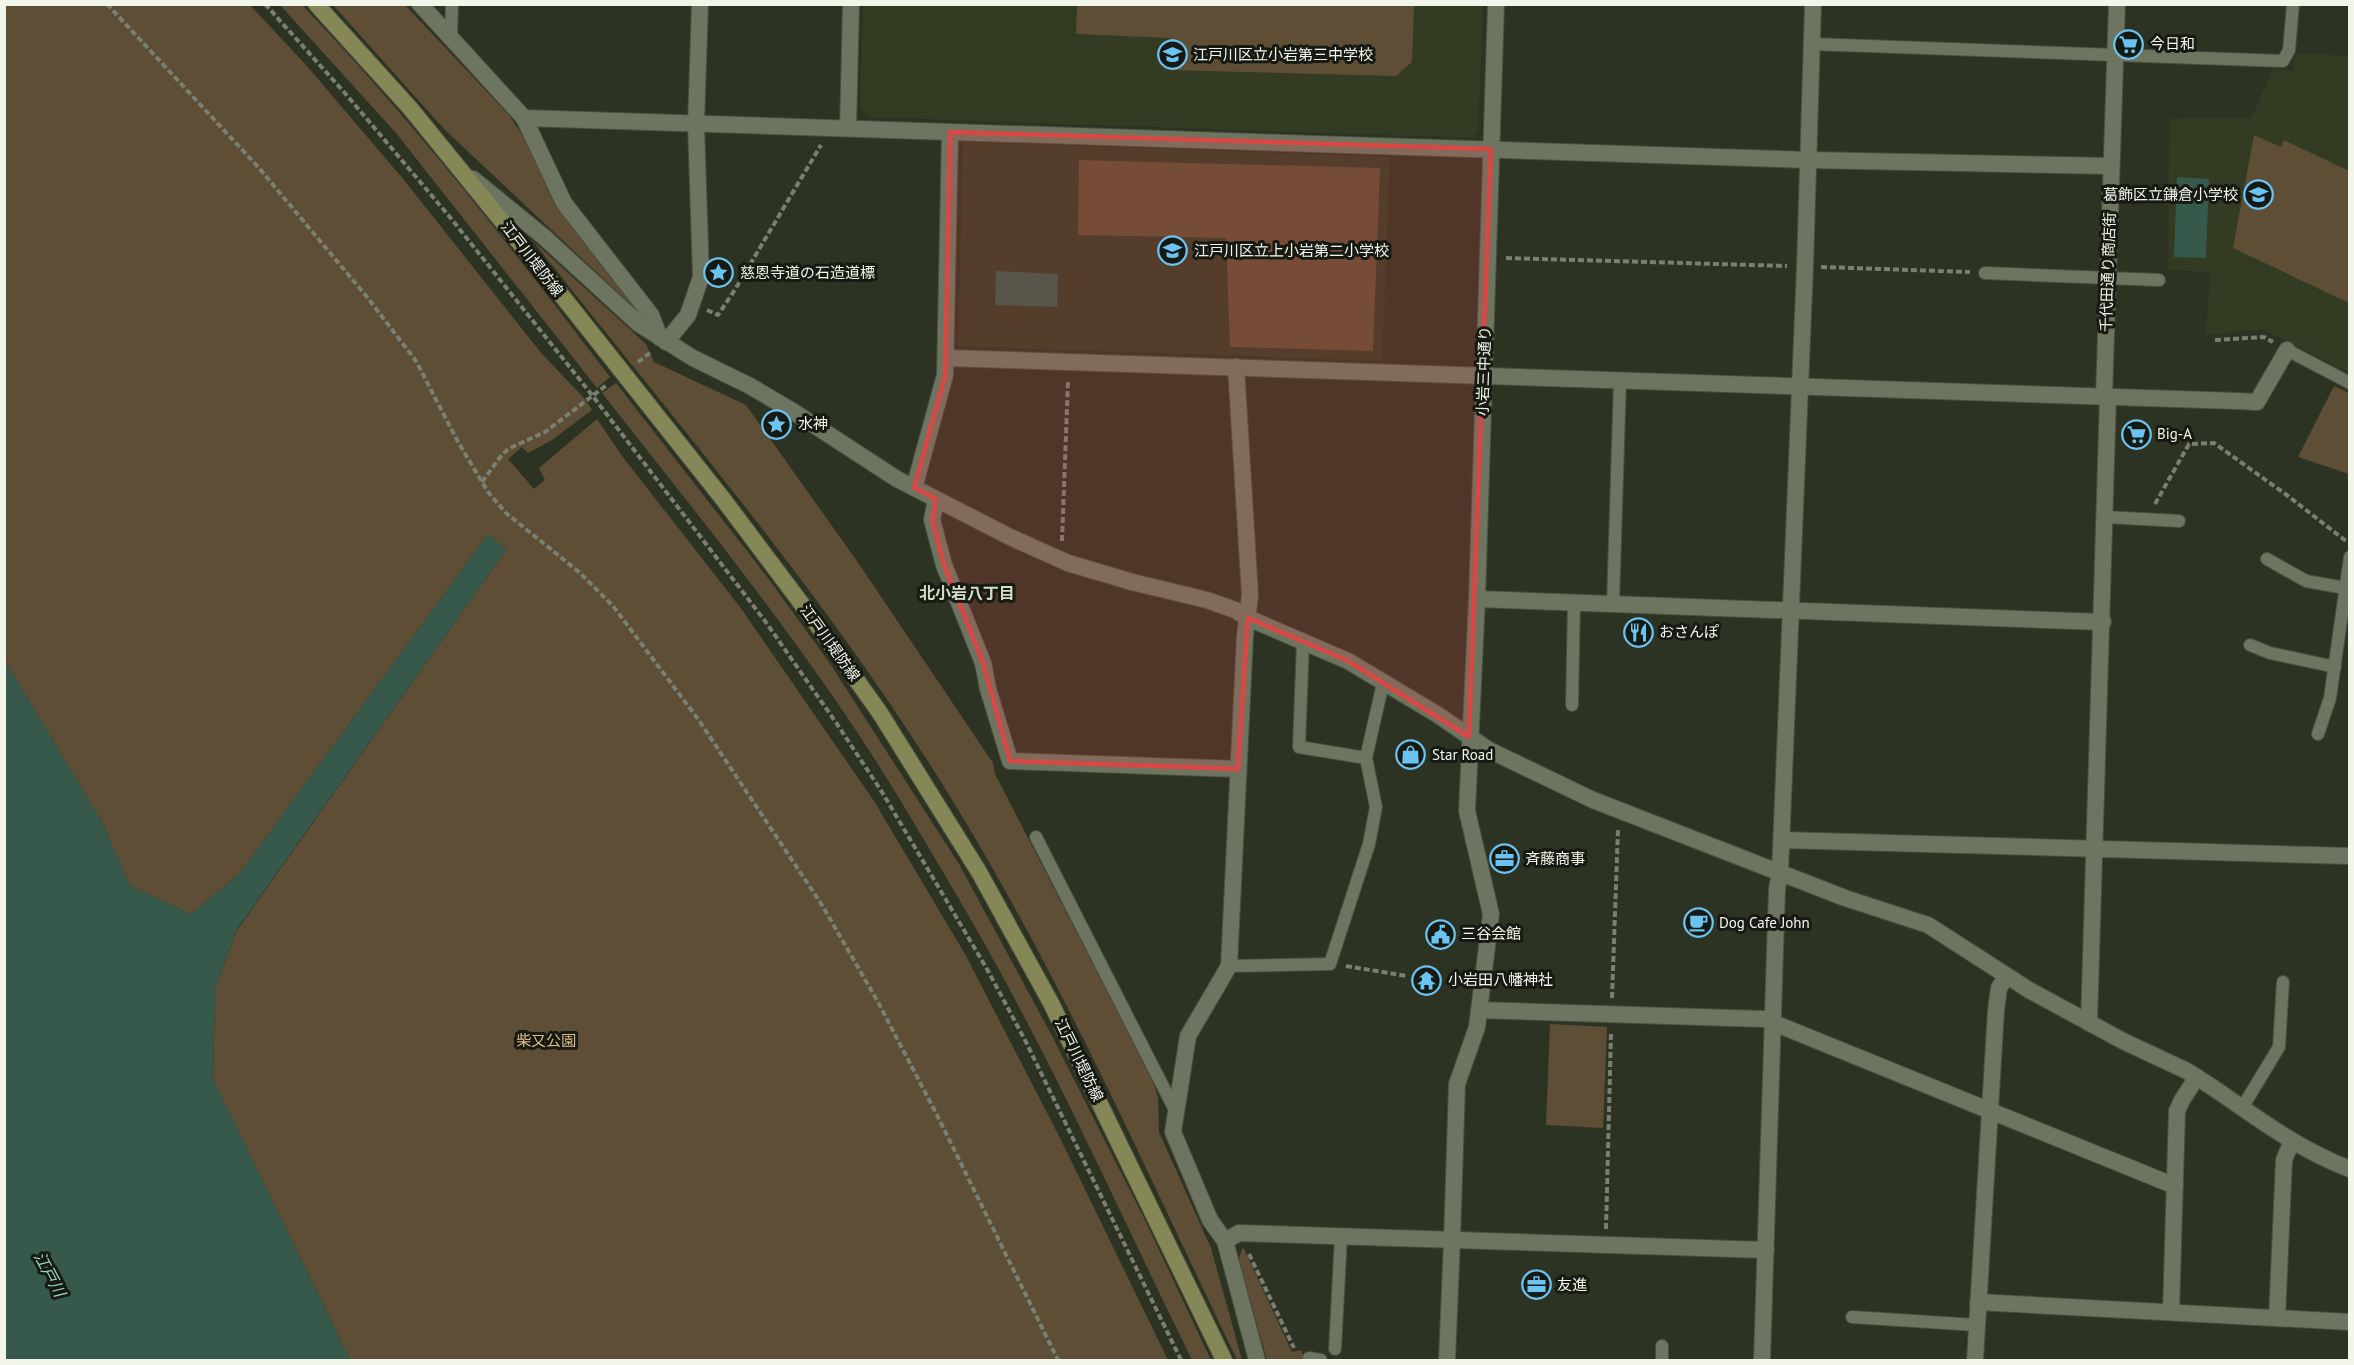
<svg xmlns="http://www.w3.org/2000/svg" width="2354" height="1365" font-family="'PT Sans','Noto Sans JP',sans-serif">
	<rect width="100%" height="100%" fill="#2d3322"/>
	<g fill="#333b23">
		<path d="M863 5H1483L1478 131 1473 138 868 117 860 106Z"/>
		<path d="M2295 53 2349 56V372L2262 329 2206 335 2210 272 2168 270 2169 119 2251 118 2273 69 2293 71Z"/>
		<path d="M963 142 1390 157 1382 361 958 346Z"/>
	</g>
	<g fill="#5d4e35">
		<path d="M5 5H250L306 65 404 180 542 354 584 398 592 410 552 440 528 453 522 447 508 459 534 489 545 480 539 468 597 419 622 456 740 607 874 801 965 954 1060 1138 1168 1360H350L213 1079 215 988 237 930 506 550 488 534 240 873 191 914 130 886 103 824 5 661Z"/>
		<path d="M280 5H302C414 121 512 249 610 377L597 388 396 133Z"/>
		<path d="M333 5H405L509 115 642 315 444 129Z"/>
		<path d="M1077 5H1414L1412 62 1396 76 1169 70 1170 38 1076 34Z"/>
		<path d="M2254 135 2281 147 2284 140 2349 171V303L2233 248Z"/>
		<path d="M1079 160 1380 168 1373 351 1230 347 1226 238 1078 235Z"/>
		<path d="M532 240 646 344 654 362 746 405 859 564 993 763 995 774 1153 1080 1158 1098 1159 1132 1211 1248 1242 1360H1237C1145 1168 1059 972 946 790 825 594 674 420 532 240Z"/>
		<path d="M616 383 768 578 829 662 959 864 1051 1034 1143 1216 1211 1360H1192C1123 1220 1060 1077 983 941 956 893 927 845 899 798 812 655 705 524 602 393Z"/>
		<path d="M2334 386 2349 393V474L2298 457Z"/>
		<path d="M1550 1024 1607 1027 1603 1128 1546 1125Z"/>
		<path d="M1243 1247 1292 1352 1301 1350 1305 1360H1267L1241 1268 1239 1258Z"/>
	</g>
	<g fill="#37594c">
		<path d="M2177 177 2209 179 2206 258 2174 257Z"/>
		<path d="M996 271 1058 274 1057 307 995 305Z"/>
		<path d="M488 534 506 550 237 929 215 988 213 1079 350 1360H5V661L103 824 130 886 191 914 240 873Z"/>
	</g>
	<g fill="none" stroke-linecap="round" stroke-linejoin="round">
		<defs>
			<g id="service">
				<path d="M451 38 452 4"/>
				<path d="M1812 44 2283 61 2289 50 2293 4"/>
				<path d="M1985 273 2159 280"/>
				<path d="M2287 350 2350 383"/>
				<path d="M2105 517 2179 521"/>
				<path d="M2267 559 2306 581 2345 588"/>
				<path d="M1613 604 1620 380"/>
				<path d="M1303 641 1299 747 1366 758"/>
				<path d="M2250 645 2270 653 2335 667"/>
				<path d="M1572 705 1574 602"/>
				<path d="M2318 734 2330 698 2350 557"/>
				<path d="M1036 837 1176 1112"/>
				<path d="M1229 966 1330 964 1369 844 1376 807 1366 758 1383 683"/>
				<path d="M2242 1108 2279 1047 2283 982"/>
				<path d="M1852 1317 1976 1325"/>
				<path d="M1335 1349 1341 1237"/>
				<path d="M1309 1358 1321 1360"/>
				<path d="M1662 1360V1346"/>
			</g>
			<g id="minor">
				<path d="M420 4 524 118 1809 160 2111 166"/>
				<path d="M524 118 564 203 651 315 660 338"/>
				<path d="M848 128 851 4"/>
				<path d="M473 179 544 237 639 324 693 358 750 386 794 412 897 479 1010 537 1068 563 1132 582 1207 600 1235 610 1248 618 1348 661 1438 715 1489 750 1593 800 1845 898 1928 925 2029 990 2123 1041 2187 1071 2212 1087"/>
				<path d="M2104 396 2117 4"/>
				<path d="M2237 401 2257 402 2287 350"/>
				<path d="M914 488 945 375 950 132"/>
				<path d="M936 499 932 520 944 565 983 663 988 689 1010 761 1238 769"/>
				<path d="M1479 1010 1764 1019 2175 1186"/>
				<path d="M2089 1023 2108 396"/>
				<path d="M1225 1241 1210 1220 1173 1132 1188 1036 1229 966 1245 636 1250 595 1236 367"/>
				<path d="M1978 1302 2350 1322"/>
				<path d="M2171 1312 2177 1111 2182 1100 2197 1077"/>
				<path d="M2277 1318 2284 1160 2292 1141"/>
				<path d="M1257 1360 1225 1241 1239 1233 1766 1250"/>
				<path d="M1447 1360 1452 1240"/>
				<path d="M1762 1360 1777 889 1780 872"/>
				<path d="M1975 1360 1996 1010 1999 988 2007 976"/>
			</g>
			<g id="tertiary">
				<path d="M666 342 688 315 701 277 696 124 700 4"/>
				<path d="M947 358 2237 401"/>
				<path d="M1477 599 2103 622"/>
				<path d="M1782 840 2350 856"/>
				<path d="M1780 872 1805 266 1813 4"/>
				<path d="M2212 1087C2256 1117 2299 1150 2350 1169"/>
				<path d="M1452 1240 1457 1084 1477 1027 1491 914 1467 811 1477 599 1496 4"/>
			</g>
			<path id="secondary" d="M316 4 410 108 536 263 723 499 816 623 880 713 979 872 1051 1003 1224 1360"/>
		</defs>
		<use href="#service" stroke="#4a4f40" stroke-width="14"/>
		<use href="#minor" stroke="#4a4f40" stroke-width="18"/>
		<use href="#tertiary" stroke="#4a4f40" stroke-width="18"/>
		<use href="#secondary" stroke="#4a4f40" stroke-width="18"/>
		<g stroke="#7a7f71" stroke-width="4" stroke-dasharray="6 3" stroke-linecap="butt">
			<path d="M107 4 259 168 367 297 416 361 457 440 488 492 506 513 579 572 613 606 698 719 822 905 878 1002 937 1115 1058 1360"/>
			<path d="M265 4 344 92 449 216 592 395 765 621 837 724 882 792 987 969 1026 1042 1181 1360"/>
			<path d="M1506 258 1787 266"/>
			<path d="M1821 267 1970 272"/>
			<path d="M707 310 718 315 736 288 821 145"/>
			<path d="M2215 340 2264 337 2273 342"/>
			<path d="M638 362 651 352"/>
			<path d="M482 482 501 456 508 449 545 432 608 384"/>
			<path d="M2155 504 2189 444 2214 443 2284 493 2346 541"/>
			<path d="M1062 541 1068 381"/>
			<path d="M1346 966 1407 976"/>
			<path d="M1612 998 1618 829"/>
			<path d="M1606 1229 1611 1033"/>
			<path d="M1249 1254 1294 1348"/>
		</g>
		<use href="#service" stroke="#6d7561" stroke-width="12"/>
		<use href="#minor" stroke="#6d7561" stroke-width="16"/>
		<use href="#tertiary" stroke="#6d7561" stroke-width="16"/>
		<use href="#secondary" stroke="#868757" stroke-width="16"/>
	</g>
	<path fill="#da4745" fill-opacity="0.2" stroke="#da4745" stroke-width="4.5" stroke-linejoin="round" d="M950 132 1491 149 1469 737 1348 661 1248 618 1238 769 1010 761 983 663 944 565 932 520 936 499 914 488 945 375Z"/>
	<defs>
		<symbol id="supermarket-ring" viewBox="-11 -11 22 22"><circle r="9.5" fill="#171a12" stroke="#6bc3f2" stroke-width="1.5"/><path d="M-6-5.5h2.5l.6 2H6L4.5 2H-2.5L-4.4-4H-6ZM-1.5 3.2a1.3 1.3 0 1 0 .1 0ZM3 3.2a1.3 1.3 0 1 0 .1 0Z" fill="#6bc3f2"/></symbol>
		<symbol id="school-ring" viewBox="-11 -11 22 22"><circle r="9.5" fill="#171a12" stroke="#6bc3f2" stroke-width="1.5"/><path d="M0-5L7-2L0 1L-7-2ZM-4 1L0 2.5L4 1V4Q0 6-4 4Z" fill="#6bc3f2"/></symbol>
		<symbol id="sight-ring" viewBox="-11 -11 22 22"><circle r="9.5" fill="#171a12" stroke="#6bc3f2" stroke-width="1.5"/><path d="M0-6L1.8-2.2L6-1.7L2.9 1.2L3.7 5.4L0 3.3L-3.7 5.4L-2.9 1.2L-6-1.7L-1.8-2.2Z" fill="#6bc3f2"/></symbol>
		<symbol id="restaurant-ring" viewBox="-11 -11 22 22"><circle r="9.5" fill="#171a12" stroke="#6bc3f2" stroke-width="1.5"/><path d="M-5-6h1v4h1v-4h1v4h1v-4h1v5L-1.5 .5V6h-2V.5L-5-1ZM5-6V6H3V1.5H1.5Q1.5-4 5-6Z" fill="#6bc3f2"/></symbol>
		<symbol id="shop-ring" viewBox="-11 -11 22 22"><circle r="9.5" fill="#171a12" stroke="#6bc3f2" stroke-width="1.5"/><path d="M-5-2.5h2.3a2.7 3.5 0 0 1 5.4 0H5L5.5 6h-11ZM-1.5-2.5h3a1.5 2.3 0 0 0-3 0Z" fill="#6bc3f2"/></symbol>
		<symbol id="office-ring" viewBox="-11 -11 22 22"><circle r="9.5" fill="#171a12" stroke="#6bc3f2" stroke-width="1.5"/><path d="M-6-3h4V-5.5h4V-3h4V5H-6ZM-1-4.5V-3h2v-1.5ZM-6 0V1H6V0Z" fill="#6bc3f2"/></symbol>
		<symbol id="cafe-ring" viewBox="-11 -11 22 22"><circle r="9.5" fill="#171a12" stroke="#6bc3f2" stroke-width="1.5"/><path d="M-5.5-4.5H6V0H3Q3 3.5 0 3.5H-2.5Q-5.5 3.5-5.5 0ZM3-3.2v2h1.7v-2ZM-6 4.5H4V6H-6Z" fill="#6bc3f2"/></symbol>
		<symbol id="civic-ring" viewBox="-11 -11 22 22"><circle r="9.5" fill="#171a12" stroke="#6bc3f2" stroke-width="1.5"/><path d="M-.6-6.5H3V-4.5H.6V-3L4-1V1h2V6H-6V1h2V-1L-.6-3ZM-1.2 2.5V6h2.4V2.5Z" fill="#6bc3f2"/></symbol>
		<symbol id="temple-ring" viewBox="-11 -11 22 22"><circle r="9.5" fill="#171a12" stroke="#6bc3f2" stroke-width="1.5"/><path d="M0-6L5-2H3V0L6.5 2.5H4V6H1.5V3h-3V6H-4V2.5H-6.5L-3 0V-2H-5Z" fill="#6bc3f2"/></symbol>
	</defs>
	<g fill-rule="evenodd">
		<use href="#supermarket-ring" x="2112" y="28" width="33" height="33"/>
		<use href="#school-ring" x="1156" y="38" width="33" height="33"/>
		<use href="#school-ring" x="2242" y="178" width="33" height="33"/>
		<use href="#school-ring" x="1156" y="234" width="33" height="33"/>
		<use href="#sight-ring" x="702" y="256" width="33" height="33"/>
		<use href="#sight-ring" x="760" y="408" width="33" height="33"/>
		<use href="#supermarket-ring" x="2120" y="418" width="33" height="33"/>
		<use href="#restaurant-ring" x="1622" y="616" width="33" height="33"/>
		<use href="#shop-ring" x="1394" y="738" width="33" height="33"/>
		<use href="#office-ring" x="1488" y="842" width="33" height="33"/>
		<use href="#cafe-ring" x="1682" y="906" width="33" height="33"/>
		<use href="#civic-ring" x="1424" y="918" width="33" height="33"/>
		<use href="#temple-ring" x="1410" y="964" width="33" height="33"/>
		<use href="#office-ring" x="1520" y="1268" width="33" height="33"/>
	</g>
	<g text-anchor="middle" stroke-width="6" stroke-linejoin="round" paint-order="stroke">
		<g font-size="15" fill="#f1f5ea" stroke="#171a12" text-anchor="start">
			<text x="2150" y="49">今日和</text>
			<text x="1193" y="60">江戸川区立小岩第三中学校</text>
			<text x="2238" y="200" text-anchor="end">葛飾区立鎌倉小学校</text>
			<text x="1194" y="256">江戸川区立上小岩第二小学校</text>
			<text x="740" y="278">慈恩寺道の石造道標</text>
			<text x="798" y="429">水神</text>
			<text x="2157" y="439">Big-A</text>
			<text x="1659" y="637">おさんぽ</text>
			<text x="1432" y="760">Star Road</text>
			<text x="1525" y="864">斉藤商事</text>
			<text x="1719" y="928">Dog Cafe John</text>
			<text x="1461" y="939">三谷会館</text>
			<text x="1448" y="985">小岩田八幡神社</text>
			<text x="1557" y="1290">友進</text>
		</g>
		<g font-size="15" fill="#f1f5ea" stroke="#171a12">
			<text transform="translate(532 259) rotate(52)" y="5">江戸川堤防線</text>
			<text transform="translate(2108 272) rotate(-88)" y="5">千代田通り商店街</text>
			<text transform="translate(1484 371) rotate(-88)" y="5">小岩三中通り</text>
			<text transform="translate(830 643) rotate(54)" y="5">江戸川堤防線</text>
			<text transform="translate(1079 1060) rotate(64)" y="5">江戸川堤防線</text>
		</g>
		<g font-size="15" fill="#debf8c" stroke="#171a12">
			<text x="546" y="1046">柴又公園</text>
		</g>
		<g font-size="16" font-weight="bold" fill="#d3dcc5" stroke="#171a12">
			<text x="967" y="599">北小岩八丁目</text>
		</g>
		<g font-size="16" font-style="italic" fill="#95d6bc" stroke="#171a12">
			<text transform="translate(50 1274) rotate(62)" y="6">江戸川</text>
		</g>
	</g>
	<rect width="2354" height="1365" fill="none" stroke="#f1f5ea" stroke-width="12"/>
</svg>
